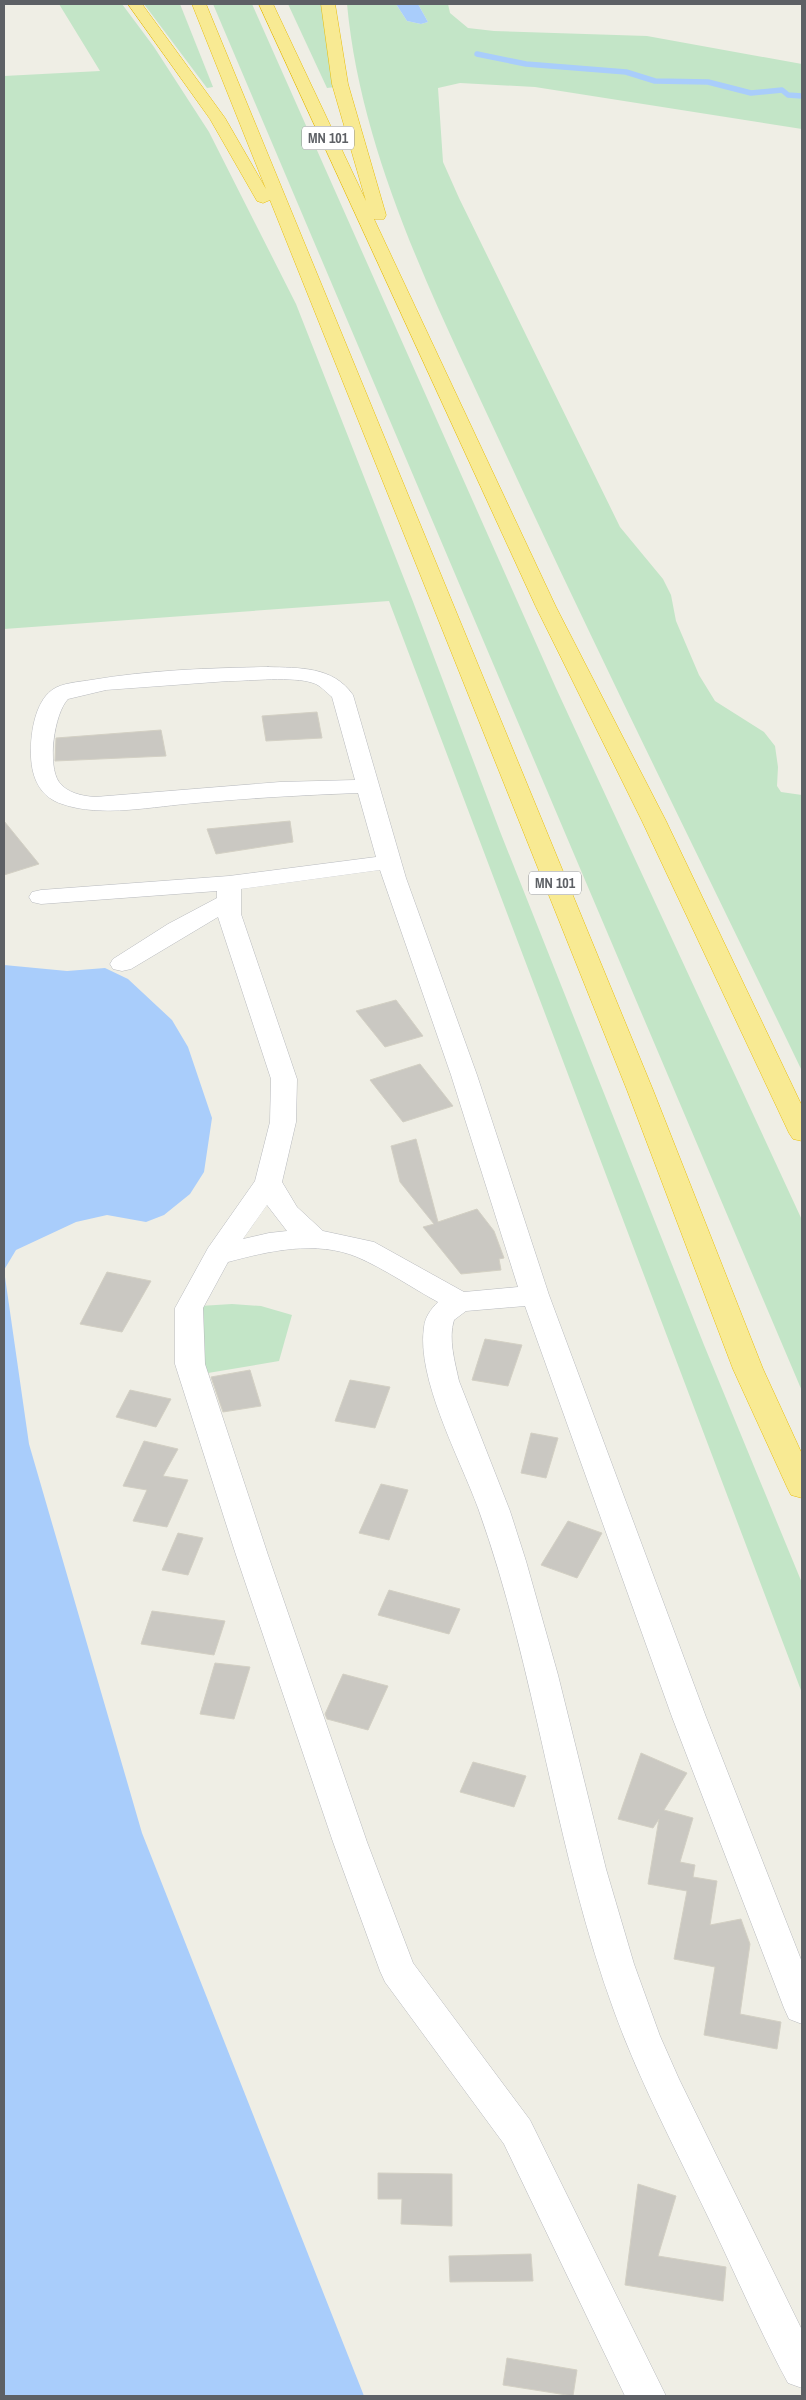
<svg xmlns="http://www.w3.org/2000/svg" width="806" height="2400" font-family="'Archivo Narrow',sans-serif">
	<rect width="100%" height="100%" fill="#efeee5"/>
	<g fill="#c3e5c7">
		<path d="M59 4H122L154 47 209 132 296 304 412 599 501 834 704 1345 802 1583V1693L389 601 4 629V76L100 71Z"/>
		<path d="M144 4H180L213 87 207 88Z"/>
		<path d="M213 4H252L555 686 802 1220V1391Z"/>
		<path d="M288 4H323L335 87 327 88Z"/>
		<path d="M347 4H396L407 21 421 24 428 22 418 4H448L450 13 468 28 494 31 647 36 802 64V129L535 87 460 83 438 88 443 162 459 198 620 527 663 579 671 595 676 621 699 675 715 701 764 732 775 746 778 767 777 786 781 792 802 795V1071C704 867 603 665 508 459 442 315 362 164 347 4Z"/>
		<path d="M232 1304 261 1306 292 1315 279 1361 202 1374 200 1306Z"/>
	</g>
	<g fill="#a9cdfb">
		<path d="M396 4H418L428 22 421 24 407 21Z"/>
		<path d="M4 965 67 971 105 968 128 979 172 1020 188 1047 212 1118 204 1172 190 1194 164 1215 146 1222 107 1215 76 1222 16 1250 4 1270 29 1444 142 1833 364 2396H4Z"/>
	</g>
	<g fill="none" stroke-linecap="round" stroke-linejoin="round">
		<path stroke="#a9cdfb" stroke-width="5.5" d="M477 54 526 64 626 72 655 81 708 82 751 93 782 90 788 95 802 96"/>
	</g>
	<g fill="#cac8c2" stroke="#d3d0c4">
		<path d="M317 712 322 738 266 741 262 716Z"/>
		<path d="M161 730 166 756 55 761 56 738Z"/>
		<path d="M4 821 39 864 4 875Z"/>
		<path d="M290 821 293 842 216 854 207 829Z"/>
		<path d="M396 1000 423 1036 385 1047 356 1011Z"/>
		<path d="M420 1064 453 1106 403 1122 370 1080Z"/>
		<path d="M416 1139 438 1222 477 1209 494 1231 504 1258 499 1259 501 1270 461 1274 423 1227 434 1224 400 1182 391 1146Z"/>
		<path d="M107 1272 151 1281 122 1332 80 1324Z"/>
		<path d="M485 1339 522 1345 508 1386 472 1380Z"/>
		<path d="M250 1370 261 1406 223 1412 211 1377Z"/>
		<path d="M350 1380 390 1387 375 1428 335 1421Z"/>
		<path d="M130 1390 171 1399 156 1427 116 1417Z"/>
		<path d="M531 1433 558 1438 546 1478 521 1473Z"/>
		<path d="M144 1441 178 1449 163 1476 188 1480 167 1527 133 1521 147 1490 123 1486Z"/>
		<path d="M381 1484 408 1490 389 1540 359 1533Z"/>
		<path d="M568 1521 602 1533 577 1578 541 1565Z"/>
		<path d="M178 1533 203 1538 188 1575 162 1570Z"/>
		<path d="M389 1590 460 1609 449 1634 378 1615Z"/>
		<path d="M152 1611 225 1621 214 1655 141 1644Z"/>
		<path d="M215 1663 250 1667 234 1719 200 1714Z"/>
		<path d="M343 1674 388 1686 368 1730 327 1719 325 1714Z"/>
		<path d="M641 1753 687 1773 664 1810 693 1818 680 1862 695 1865 693 1877 717 1881 710 1925 741 1919 750 1944 740 2014 781 2022 777 2049 704 2035 715 1967 674 1959 687 1891 648 1884 659 1819 653 1828 618 1819Z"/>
		<path d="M473 1762 526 1776 514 1807 460 1792Z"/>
		<path d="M378 2173 452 2174V2226L401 2224 402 2199H378Z"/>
		<path d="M638 2184 676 2196 658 2256 726 2267 723 2301 625 2285Z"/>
		<path d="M531 2254 533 2281 450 2282 449 2256Z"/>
		<path d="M507 2358 577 2370 573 2396 503 2385Z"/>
	</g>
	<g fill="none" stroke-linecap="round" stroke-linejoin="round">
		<defs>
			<path id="minor" d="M268 667C299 668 333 666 353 695L406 878 477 1075 549 1295 706 1717 802 1962V2024L789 2019 784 2008 672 1717 525 1306 466 1311 454 1320C448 1339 455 1362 459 1381L510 1511 526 1561 558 1675 606 1869 634 1964 660 2036 679 2079 802 2330V2388L788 2383C759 2330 736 2275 710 2221 677 2152 640 2083 614 2011 554 1847 537 1672 478 1508 460 1459 416 1378 424 1327 425 1317 431 1309 438 1302 412 1288 385 1269 357 1257 316 1240 269 1251 228 1262L203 1308 205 1364 268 1555 367 1842 413 1963 530 2120 666 2396H625L504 2144 385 1982 380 1971 333 1842 236 1555 175 1364V1308L208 1248 255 1181 270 1122 271 1079 218 917 131 969 122 971 113 969 110 964 113 959 168 924 217 898V891L41 904 32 902 29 897 32 892 41 890 229 876 376 857 358 793C304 795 250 798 196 803 155 806 101 818 62 804 40 797 32 778 31 757 30 737 34 703 52 690 61 683 79 682 91 680 150 670 209 668 268 667ZM229 681C251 681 293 676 313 683 320 685 326 692 332 697L355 780 280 782 95 797C82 796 67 793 59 782 47 765 54 714 68 699L106 690ZM380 870 451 1075 518 1287 464 1292 374 1242 323 1231 297 1207 282 1182 296 1122 297 1079 241 914V889ZM267 1205 287 1231 269 1233 243 1239Z"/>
			<g id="highway">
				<path d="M128 4H142L225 118 266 189 192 4H206L653 1090 763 1369 802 1454V1498L791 1495 787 1487 733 1369 627 1090 270 200 263 203 257 201 210 119Z"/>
				<path d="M259 4H273L366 201 332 84 321 4H335L348 84 386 215 384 219H374L556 607 666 821 802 1106V1141L793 1139 789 1133 642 821 536 607Z"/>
			</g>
		</defs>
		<use href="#minor" stroke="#b8babe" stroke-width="1"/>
		<use href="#highway" stroke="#e8be0c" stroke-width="1"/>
		<use href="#minor" fill="#fff" fill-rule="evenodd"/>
		<use href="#highway" fill="#f8ea93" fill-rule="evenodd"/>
	</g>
	<g text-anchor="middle" stroke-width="4.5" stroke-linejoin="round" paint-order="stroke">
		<g fill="#fff" stroke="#8e9093" stroke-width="1">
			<rect x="302" y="126.5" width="52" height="23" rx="4"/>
			<rect x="529" y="871.5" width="52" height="23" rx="4"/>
		</g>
		<g font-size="14" font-weight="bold" fill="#5d6065">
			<text x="328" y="143">MN 101</text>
			<text x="555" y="888">MN 101</text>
		</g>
	</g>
	<rect width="806" height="2400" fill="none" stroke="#5d6065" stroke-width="10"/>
</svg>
